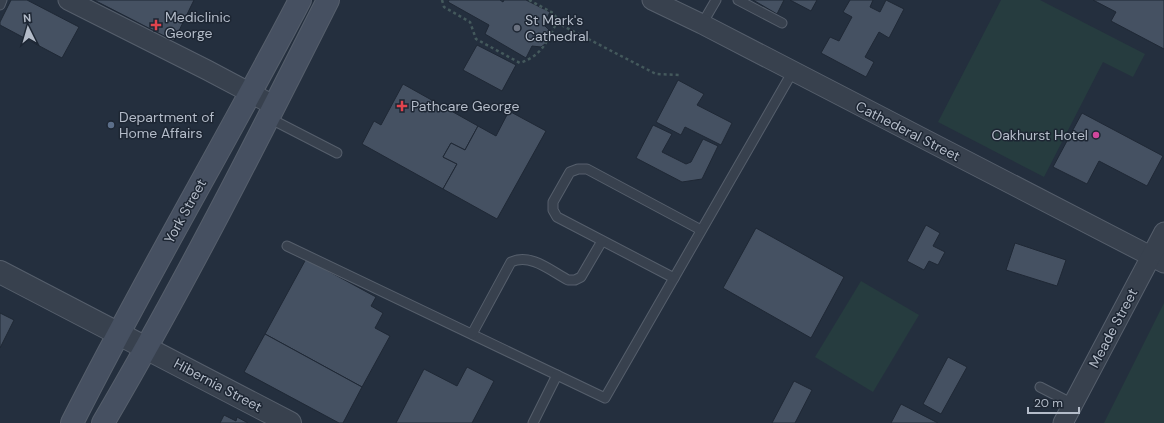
<svg xmlns="http://www.w3.org/2000/svg" width="1164" height="423" font-family="'DM Sans',sans-serif">
	<rect width="100%" height="100%" fill="#242f3e"/>
	<g fill="#263c3f">
		<path d="M1001 0H1040L1145 54 1133 77 1103 62 1044 177 938 122Z"/>
		<path d="M861 281 919 315 873 392 815 357Z"/>
		<path d="M1164 303V423H1104Z"/>
	</g>
	<g fill="#455162" stroke="#1f2835">
		<path d="M11 0H27L79 27 62 58 0 25V22Z"/>
		<path d="M94 0H194L174 41Z"/>
		<path d="M449 0H500L503 2 504 0H526L550 12 544 25 550 31 549 41 541 47 532 46 526 58 485 34 489 25 448 2Z"/>
		<path d="M753 0H784L777 14Z"/>
		<path d="M790 0H817L811 11Z"/>
		<path d="M850 0H873L870 7 880 12 886 0 904 9 889 38 879 32 865 57 874 62 866 77 821 53 830 37 839 41 852 17 843 12Z"/>
		<path d="M1093 0H1164V49L1111 21 1116 12Z"/>
		<path d="M477 45 516 65 502 91 463 70Z"/>
		<path d="M678 80 704 94 697 105 732 123 721 145 685 127 681 135 656 122Z"/>
		<path d="M403 84 478 126 465 150 451 143 443 157 457 164 443 189 362 144 374 121 381 125Z"/>
		<path d="M509 111 546 131 497 219 443 189 457 164 443 157 451 143 465 150 478 126 496 136Z"/>
		<path d="M1082 113 1163 156 1147 186 1099 161 1087 184 1053 167Z"/>
		<path d="M653 125 672 134 662 152 686 164 691 162 703 139 718 146 702 179 682 182 636 158Z"/>
		<path d="M926 225 940 233 933 246 945 252 938 265 929 261 924 270 907 261Z"/>
		<path d="M756 228 844 277 811 338 723 288Z"/>
		<path d="M1015 243 1066 260 1057 286 1006 270Z"/>
		<path d="M306 259 376 297 371 306 383 313 375 328 390 336 362 387 265 334Z"/>
		<path d="M0 313 14 320 0 348Z"/>
		<path d="M265 334 362 387 343 423H339L244 372Z"/>
		<path d="M948 357 967 367 941 414 923 404Z"/>
		<path d="M467 367 494 381 472 423H396L424 369 457 386Z"/>
		<path d="M794 381 812 390 795 423H772Z"/>
		<path d="M901 404 938 423H891Z"/>
		<path d="M224 415 236 421 237 417 248 423H220Z"/>
	</g>
	<g fill="none" stroke-linecap="round" stroke-linejoin="round">
		<defs>
			<g id="service">
				<path d="M738 0 782 23"/>
				<path d="M0 5 2 0"/>
				<path d="M702 24 716 0"/>
				<path d="M269 118 337 153"/>
				<path d="M287 246 605 398 793 71"/>
				<path d="M674 278 557 217 553 210V202L570 172 578 169H587L701 230"/>
				<path d="M472 334 511 262C531 253 551 271 568 280H575L581 277 602 241"/>
				<path d="M1040 387 1073 404"/>
				<path d="M533 423 557 375"/>
			</g>
			<g id="minor">
				<path d="M68 0 207 70 275 106"/>
				<path d="M652 0 702 24 1164 263"/>
				<path d="M1063 423 1164 232"/>
			</g>
			<path id="tertiary" d="M0 272 290 423"/>
			<g id="secondary">
				<path d="M72 423C144 280 226 142 300 0"/>
				<path d="M103 423C184 285 256 143 328 0"/>
			</g>
		</defs>
		<use href="#service" stroke="#565f6c" stroke-width="11"/>
		<use href="#minor" stroke="#565f6c" stroke-width="21"/>
		<use href="#tertiary" stroke="#565f6c" stroke-width="24"/>
		<use href="#secondary" stroke="#565f6c" stroke-width="24"/>
		<g stroke="#44595c" stroke-width="2.5" stroke-dasharray="3 3" stroke-linecap="butt">
			<path d="M442 0 444 7 470 22 476 39 520 63C543 55 547 41 558 20"/>
			<path d="M529 0 553 13 563 26 656 74 681 75"/>
		</g>
		<use href="#service" stroke="#38414e" stroke-width="9"/>
		<use href="#minor" stroke="#38414e" stroke-width="19"/>
		<use href="#tertiary" stroke="#38414e" stroke-width="22"/>
		<use href="#secondary" stroke="#465061" stroke-width="22"/>
	</g>
	<g fill="#e0444e" stroke="#1d2633" stroke-width="1.5">
		<path d="M154 19h4v4h4v4h-4v4h-4v-4h-4v-4h4z"/>
		<path d="M400 100h4v4h4v4h-4v4h-4v-4h-4v-4h4z"/>
	</g>
	<circle fill="#6b7280" stroke="#1d2633" stroke-width="1.5" cx="517" cy="28" r="4"/>
	<circle fill="#5c6f8a" stroke="#1d2633" stroke-width="1.5" cx="111" cy="125" r="4"/>
	<circle fill="#d1479c" stroke="#1d2633" stroke-width="1.5" cx="1096" cy="135" r="4"/>
	<g text-anchor="middle" stroke-width="3" stroke-linejoin="round" paint-order="stroke">
		<g font-size="14" fill="#b4bcc9" stroke="#1d2633" text-anchor="start">
			<text x="165" y="22">Mediclinic<tspan x="165" dy="16">George</tspan></text>
			<text x="525" y="25">St Mark's<tspan x="525" dy="16">Cathedral</tspan></text>
			<text x="411" y="111">Pathcare George</text>
			<text x="119" y="122">Department of<tspan x="119" dy="16">Home Affairs</tspan></text>
			<text x="1088" y="140" text-anchor="end">Oakhurst Hotel</text>
		</g>
		<g font-size="14" fill="#b4bcc9" stroke="#1d2633">
			<text transform="translate(908 131) rotate(27)" y="5">Cathederal Street</text>
			<text transform="translate(185 211) rotate(-61)" y="5">York Street</text>
			<text transform="translate(1113 328) rotate(-62)" y="5">Meade Street</text>
			<text transform="translate(218 385) rotate(28)" y="5">Hibernia Street</text>
		</g>
	</g>
	<g transform="translate(28 28) rotate(355)" stroke="#1d2633" stroke-width="3" paint-order="stroke">
	<path d="M0-3L7 15L0 10L-7 15Z" fill="#b4bcc9"/>
	<text y="-6" font-size="11" font-weight="bold" text-anchor="middle" fill="#b4bcc9">N</text>
	</g>
	<path d="M1028 407v6h51v-6" fill="none" stroke="#b4bcc9" stroke-width="2"/>
	<text x="1034" y="407" font-size="12" fill="#b4bcc9" stroke="#1d2633" stroke-width="3" paint-order="stroke">20 m</text>
</svg>
